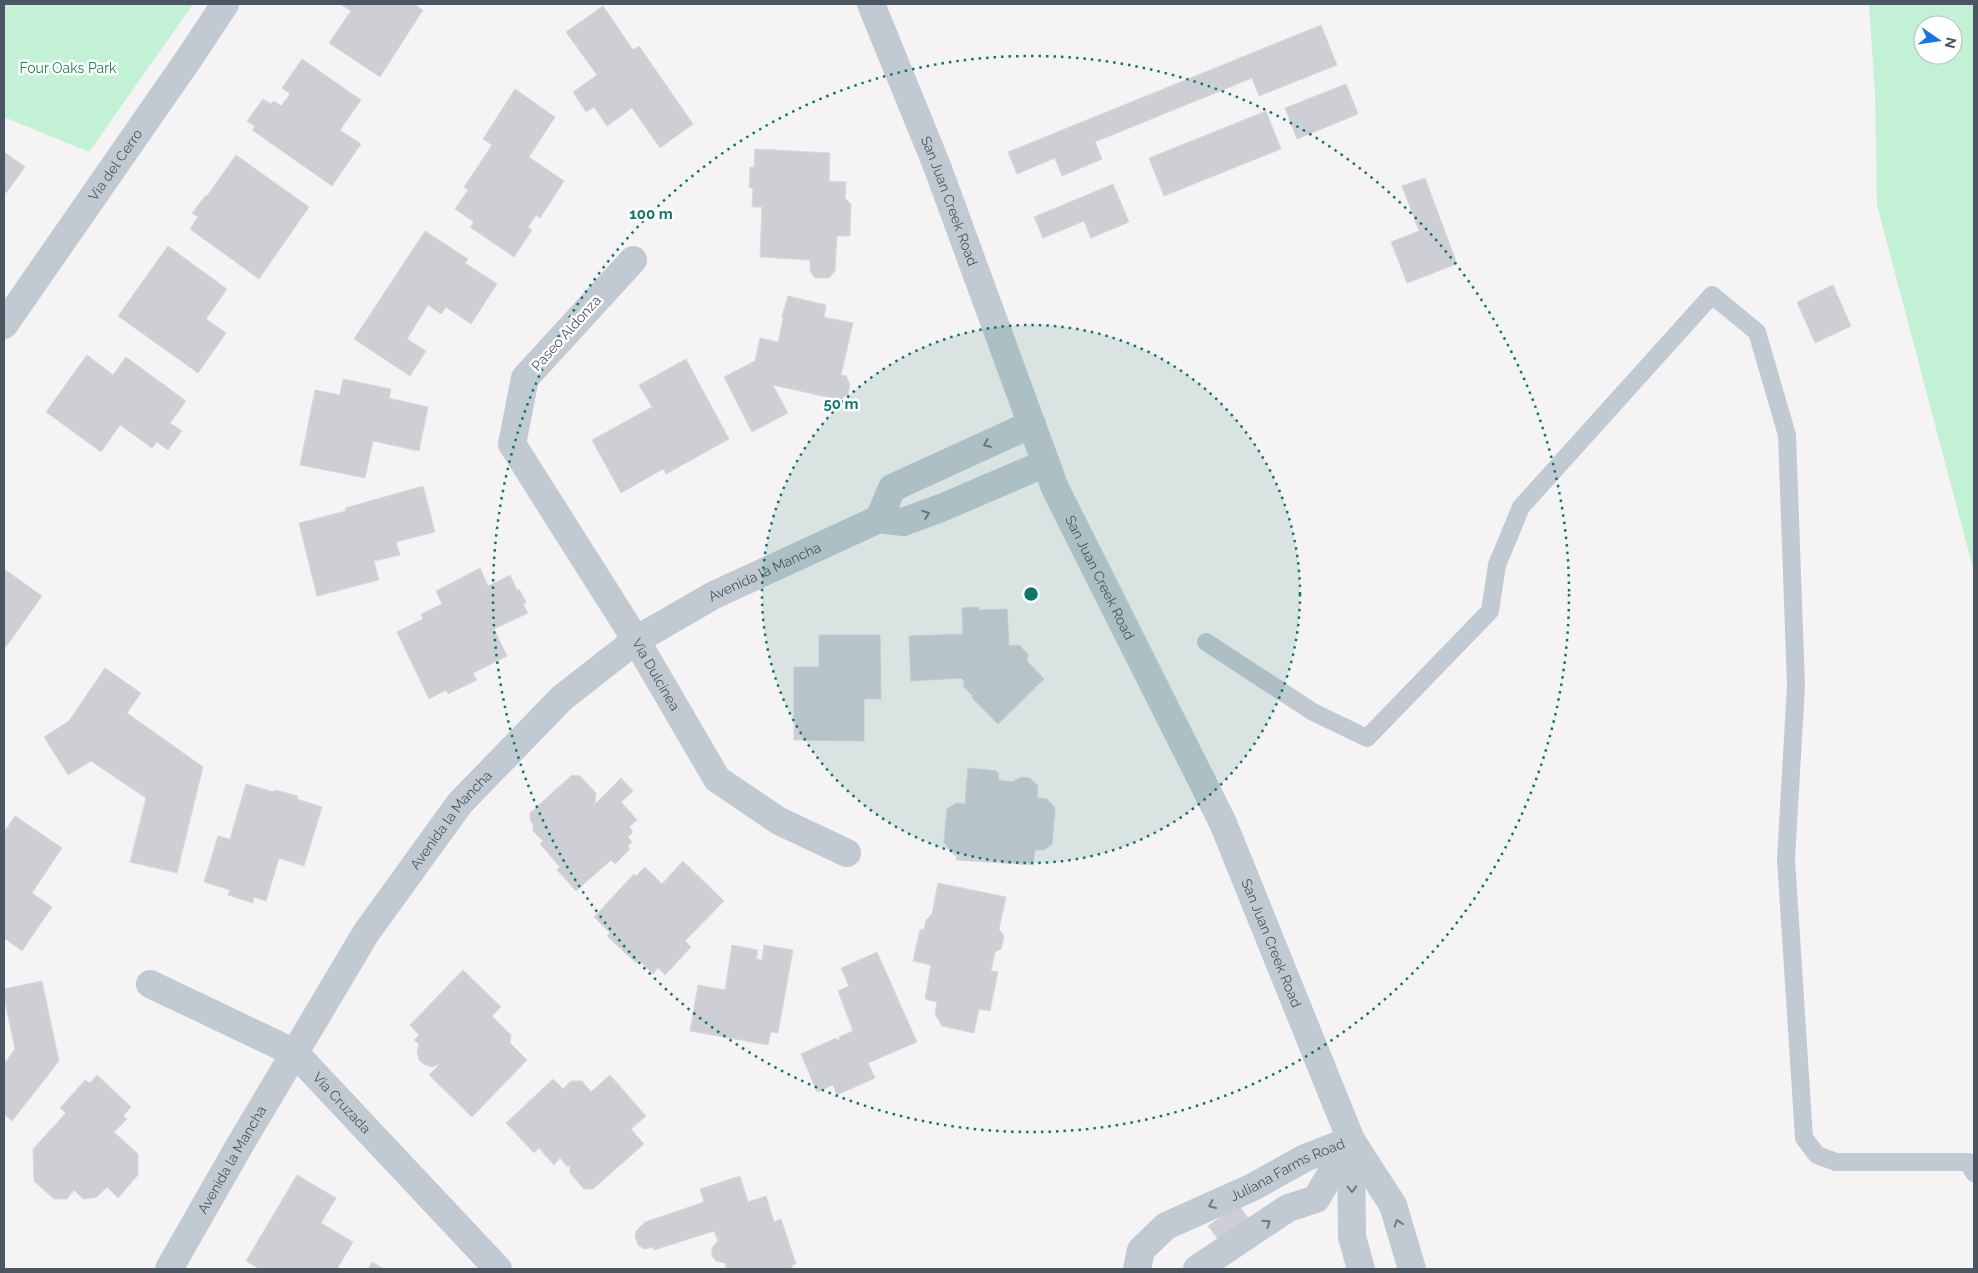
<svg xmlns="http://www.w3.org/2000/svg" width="1978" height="1273" font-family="Raleway,sans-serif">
	<rect width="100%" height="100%" fill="#f5f3f3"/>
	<g fill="#c3f1d5" fill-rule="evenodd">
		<path d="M4 4H193L89 152 4 117Z"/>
		<path d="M1869 4H1974V572L1877 205 1875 94ZM1923 25H1953V55H1923Z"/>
	</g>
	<g fill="#cdcfd5" stroke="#d7d9de">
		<path d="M340 4H414L423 10 380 77 329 43 351 11Z"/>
		<path d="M603 6 633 50 639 46 693 124 660 148 632 108 607 126 594 107 586 112 573 92 597 75 566 32Z"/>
		<path d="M1321 25 1337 65 1259 96 1252 78 1095 142 1102 159 1062 176 1055 158 1017 174 1008 152Z"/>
		<path d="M302 59 361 100 340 130 361 144 332 186 252 130 255 126 247 121 263 99 271 104 274 101 281 106 290 94 282 88Z"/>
		<path d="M1346 84 1358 114 1297 139 1285 108Z"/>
		<path d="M515 89 555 117 529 157 564 181 540 218 536 215 528 227 532 230 514 257 470 227 474 222 455 209 468 190 464 187 492 145 483 139Z"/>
		<path d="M1266 111 1281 149 1164 196 1149 158Z"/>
		<path d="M755 149 830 153 829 181 846 182 845 198 851 204 850 236H837L835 271 829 278H815L810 271V260L760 257 762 207H752L753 188H749L750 167H754Z"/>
		<path d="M4 152 25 167 6 193 4 191Z"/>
		<path d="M236 155 309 207 259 279 190 229 198 217 192 213 206 195 207 196Z"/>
		<path d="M1425 178 1457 264 1407 283 1391 242 1419 231 1402 186Z"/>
		<path d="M1113 184 1129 222 1091 238 1084 221 1043 238 1034 217Z"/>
		<path d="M425 231 468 259 465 263 497 284 471 324 446 307 441 314 428 305 407 339 426 351 410 376 354 339Z"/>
		<path d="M168 246 227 289 206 319 226 333 198 373 118 316Z"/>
		<path d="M1833 285 1851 326 1815 343 1797 302Z"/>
		<path d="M788 296 826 305 824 317 853 323 841 375 846 376 850 384 848 394 840 400 773 385 788 413 752 432 724 377 755 361 760 338 778 342 783 319 782 316Z"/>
		<path d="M87 355 113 375 126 357 186 401 170 423 182 431 168 450 157 442 152 448 120 425 101 452 46 412Z"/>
		<path d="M686 359 729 439 666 474 663 469 621 493 592 440 652 407 639 385Z"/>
		<path d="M343 379 391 389 389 398 428 407 419 451 373 441 365 478 300 465 315 390 340 395Z"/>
		<path d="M423 486 435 532 396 542 400 555 374 561 379 580 317 596 299 523 346 511 345 508Z"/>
		<path d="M480 568 488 586 510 575 517 590 519 589 526 602 523 604 528 613 494 629 507 656 473 673 477 680 448 694 446 690 429 699 397 632 423 619 421 614 442 604 436 591Z"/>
		<path d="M4 569 42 596 6 647 4 646Z"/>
		<path d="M979 607V610L1007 609 1009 646 1019 645 1028 654 1027 661 1044 679 998 724 972 698 973 696 964 687V681L961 678 911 681 909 636 963 634 962 608Z"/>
		<path d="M819 635H880L881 699H864V741L794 740V667H819Z"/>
		<path d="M105 668 141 693 127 713 203 767 177 873 130 862 146 798 91 761 68 775 44 737 69 721Z"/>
		<path d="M968 768 996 771 999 774 998 780 1012 782 1021 777 1030 778 1038 786 1037 798 1047 799 1055 808 1052 844 1044 850H1035L1033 865 956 860 957 856 954 855 944 842 947 809 957 803 965 804Z"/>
		<path d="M572 775 580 776 596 793 595 804 621 778 633 791 621 802 637 820 629 827 633 832 628 837 632 842 628 846 630 849 615 864 611 860 576 891 557 870 560 867 540 844 543 841 533 831V824L530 820V813Z"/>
		<path d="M246 784 274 792 275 790 298 796 297 799 322 807 304 866 279 858 266 901 254 897 253 903 228 895 230 890 204 882 218 836 230 839Z"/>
		<path d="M15 816 62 848 32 893 52 907 22 951 4 938V832Z"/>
		<path d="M683 861 724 901 685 941 691 947 665 975 658 968 653 974 639 960 636 963 607 936 610 933 594 917 634 874 636 876 645 867 662 884Z"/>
		<path d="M938 883 1006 897 999 929 1004 936 1001 949 995 952 991 971 998 972 990 1011 979 1009 974 1033 942 1026 935 1014 937 1002 925 999 931 965 913 961 920 929 924 930 926 920 932 914Z"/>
		<path d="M732 945 758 950 756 959 762 960 764 945 793 950 778 1033 771 1032 768 1045 690 1031 698 985 725 990Z"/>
		<path d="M877 952 917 1042 868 1063 875 1078 837 1095 833 1085 817 1092 801 1054 836 1038 837 1040 840 1039 839 1037 853 1031 838 991 849 986 841 968Z"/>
		<path d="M463 970 501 1007 492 1016 511 1035 510 1043 527 1060 472 1117 429 1075 440 1064 432 1067 425 1065 419 1060 417 1051 419 1044 414 1040 419 1035 410 1025Z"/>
		<path d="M42 981 59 1061 12 1121 4 1114V1064L15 1049 4 997V989Z"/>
		<path d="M97 1075 131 1107 123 1116 127 1119 114 1132 138 1154V1175L118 1198 107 1187 97 1197 83 1199 74 1190 67 1199H54L34 1181 33 1149 66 1113 60 1108 85 1080 90 1083Z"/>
		<path d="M610 1075 646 1116 631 1129 644 1144 593 1189H584L570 1173V1166H567L560 1158 554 1165 539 1148 534 1153 506 1123 553 1079 563 1089 571 1081H582L591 1092Z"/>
		<path d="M297 1175 336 1198 321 1223 353 1242 337 1269H260L246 1261Z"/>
		<path d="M740 1176 748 1202 766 1196 774 1222 781 1219 796 1264 792 1265 793 1269H727L725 1263 716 1261 712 1256V1248L718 1241 714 1231 654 1250 653 1247 644 1249 638 1245 635 1236 636 1231 645 1222 704 1202 700 1189Z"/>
		<path d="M1238 1204 1252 1223 1222 1245 1208 1226Z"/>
		<path d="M372 1262 384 1269H368Z"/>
	</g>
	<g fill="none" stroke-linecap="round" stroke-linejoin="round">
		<path stroke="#c1cad2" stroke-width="18" d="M1206 642 1313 712 1367 738 1490 611 1497 565 1521 507 1712 295 1757 332 1787 435 1796 686 1786 859 1804 1138 1817 1155 1836 1162H1968L1974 1173"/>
		<g stroke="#c1cad2" stroke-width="28">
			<path id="s1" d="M633 260 525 378 512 444 636 640 717 779 779 821 847 853"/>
			<path id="s2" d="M4 325 190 57 225 4"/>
			<path d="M879 519 892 488 1032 424"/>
			<path id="s3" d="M150 984 295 1053 498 1269"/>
			<path id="s4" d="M169 1269 241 1143 366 933 460 803 562 698 636 640 714 595 879 519 903 522 941 508 1046 463"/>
			<path id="s5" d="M1137 1269 1141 1250 1166 1226 1253 1187 1305 1158 1351 1140"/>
			<path d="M1197 1269 1288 1208 1316 1199 1351 1140"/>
		</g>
		<g stroke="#c1cad2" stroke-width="28">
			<path id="s6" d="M871 4 937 166 1055 488 1223 823 1351 1140 1393 1205 1412 1269"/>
			<path d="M1351 1140 1352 1237 1361 1269"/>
		</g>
	</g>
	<defs><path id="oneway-chevron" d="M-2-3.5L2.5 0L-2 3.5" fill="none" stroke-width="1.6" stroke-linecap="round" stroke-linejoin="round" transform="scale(1.25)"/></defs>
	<g stroke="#6e7983">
		<use href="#oneway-chevron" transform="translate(987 444) rotate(156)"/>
		<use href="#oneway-chevron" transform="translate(926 514) rotate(-20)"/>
		<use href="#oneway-chevron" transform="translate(1352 1189) rotate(89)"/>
		<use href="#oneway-chevron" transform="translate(1212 1205) rotate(156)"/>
		<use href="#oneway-chevron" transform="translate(1267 1223) rotate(-35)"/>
		<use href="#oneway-chevron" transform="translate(1398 1223) rotate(-107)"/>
	</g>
	<circle cx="1031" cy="594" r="269" fill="#0f766e" fill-opacity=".12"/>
	<g fill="none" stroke="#0f766e" stroke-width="2.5" stroke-dasharray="2.5 5">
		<circle cx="1031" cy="594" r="269"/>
		<circle cx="1031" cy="594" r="538"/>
	</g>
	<g text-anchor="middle" stroke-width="5" stroke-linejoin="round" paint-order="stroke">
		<g font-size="14" fill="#17864f" stroke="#fff">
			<text x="68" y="73">Four Oaks Park</text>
		</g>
		<g font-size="14" fill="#4a5661" stroke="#fff">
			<text dy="5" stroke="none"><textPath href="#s2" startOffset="195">Via del Cerro</textPath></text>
			<text dy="5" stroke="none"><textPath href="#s6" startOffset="212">San Juan Creek Road</textPath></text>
			<text transform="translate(566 333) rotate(-48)" y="5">Paseo Aldonza</text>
			<text dy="5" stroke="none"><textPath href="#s4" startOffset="936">Avenida la Mancha</textPath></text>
			<text dy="5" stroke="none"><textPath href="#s6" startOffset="618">San Juan Creek Road</textPath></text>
			<text dy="5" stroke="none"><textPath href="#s1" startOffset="499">Via Dulcinea</textPath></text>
			<text dy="5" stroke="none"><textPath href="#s4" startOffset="531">Avenida la Mancha</textPath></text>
			<text dy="5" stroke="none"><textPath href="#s6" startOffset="1022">San Juan Creek Road</textPath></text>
			<text dy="5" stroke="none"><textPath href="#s3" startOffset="229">Via Cruzada</textPath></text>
			<text dy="5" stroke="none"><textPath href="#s4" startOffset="126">Avenida la Mancha</textPath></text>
			<text dy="5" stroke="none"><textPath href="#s5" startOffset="188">Juliana Farms Road</textPath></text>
		</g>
	</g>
	<circle cx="1031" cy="594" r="8" fill="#0f766e" stroke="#fff" stroke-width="2.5"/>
	<g font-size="15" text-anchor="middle" font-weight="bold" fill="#0f766e" stroke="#fff" stroke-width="5" stroke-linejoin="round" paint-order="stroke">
		<text x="651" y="219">100 m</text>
		<text x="841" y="409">50 m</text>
	</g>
	<rect width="1978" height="1273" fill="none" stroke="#4a5661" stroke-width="10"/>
	<g transform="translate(1938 40) rotate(103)"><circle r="24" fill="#ffffff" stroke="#b7bbc0"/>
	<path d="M0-4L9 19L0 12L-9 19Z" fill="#1a73e8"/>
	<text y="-8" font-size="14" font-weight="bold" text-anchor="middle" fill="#4a5661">N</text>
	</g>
</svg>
